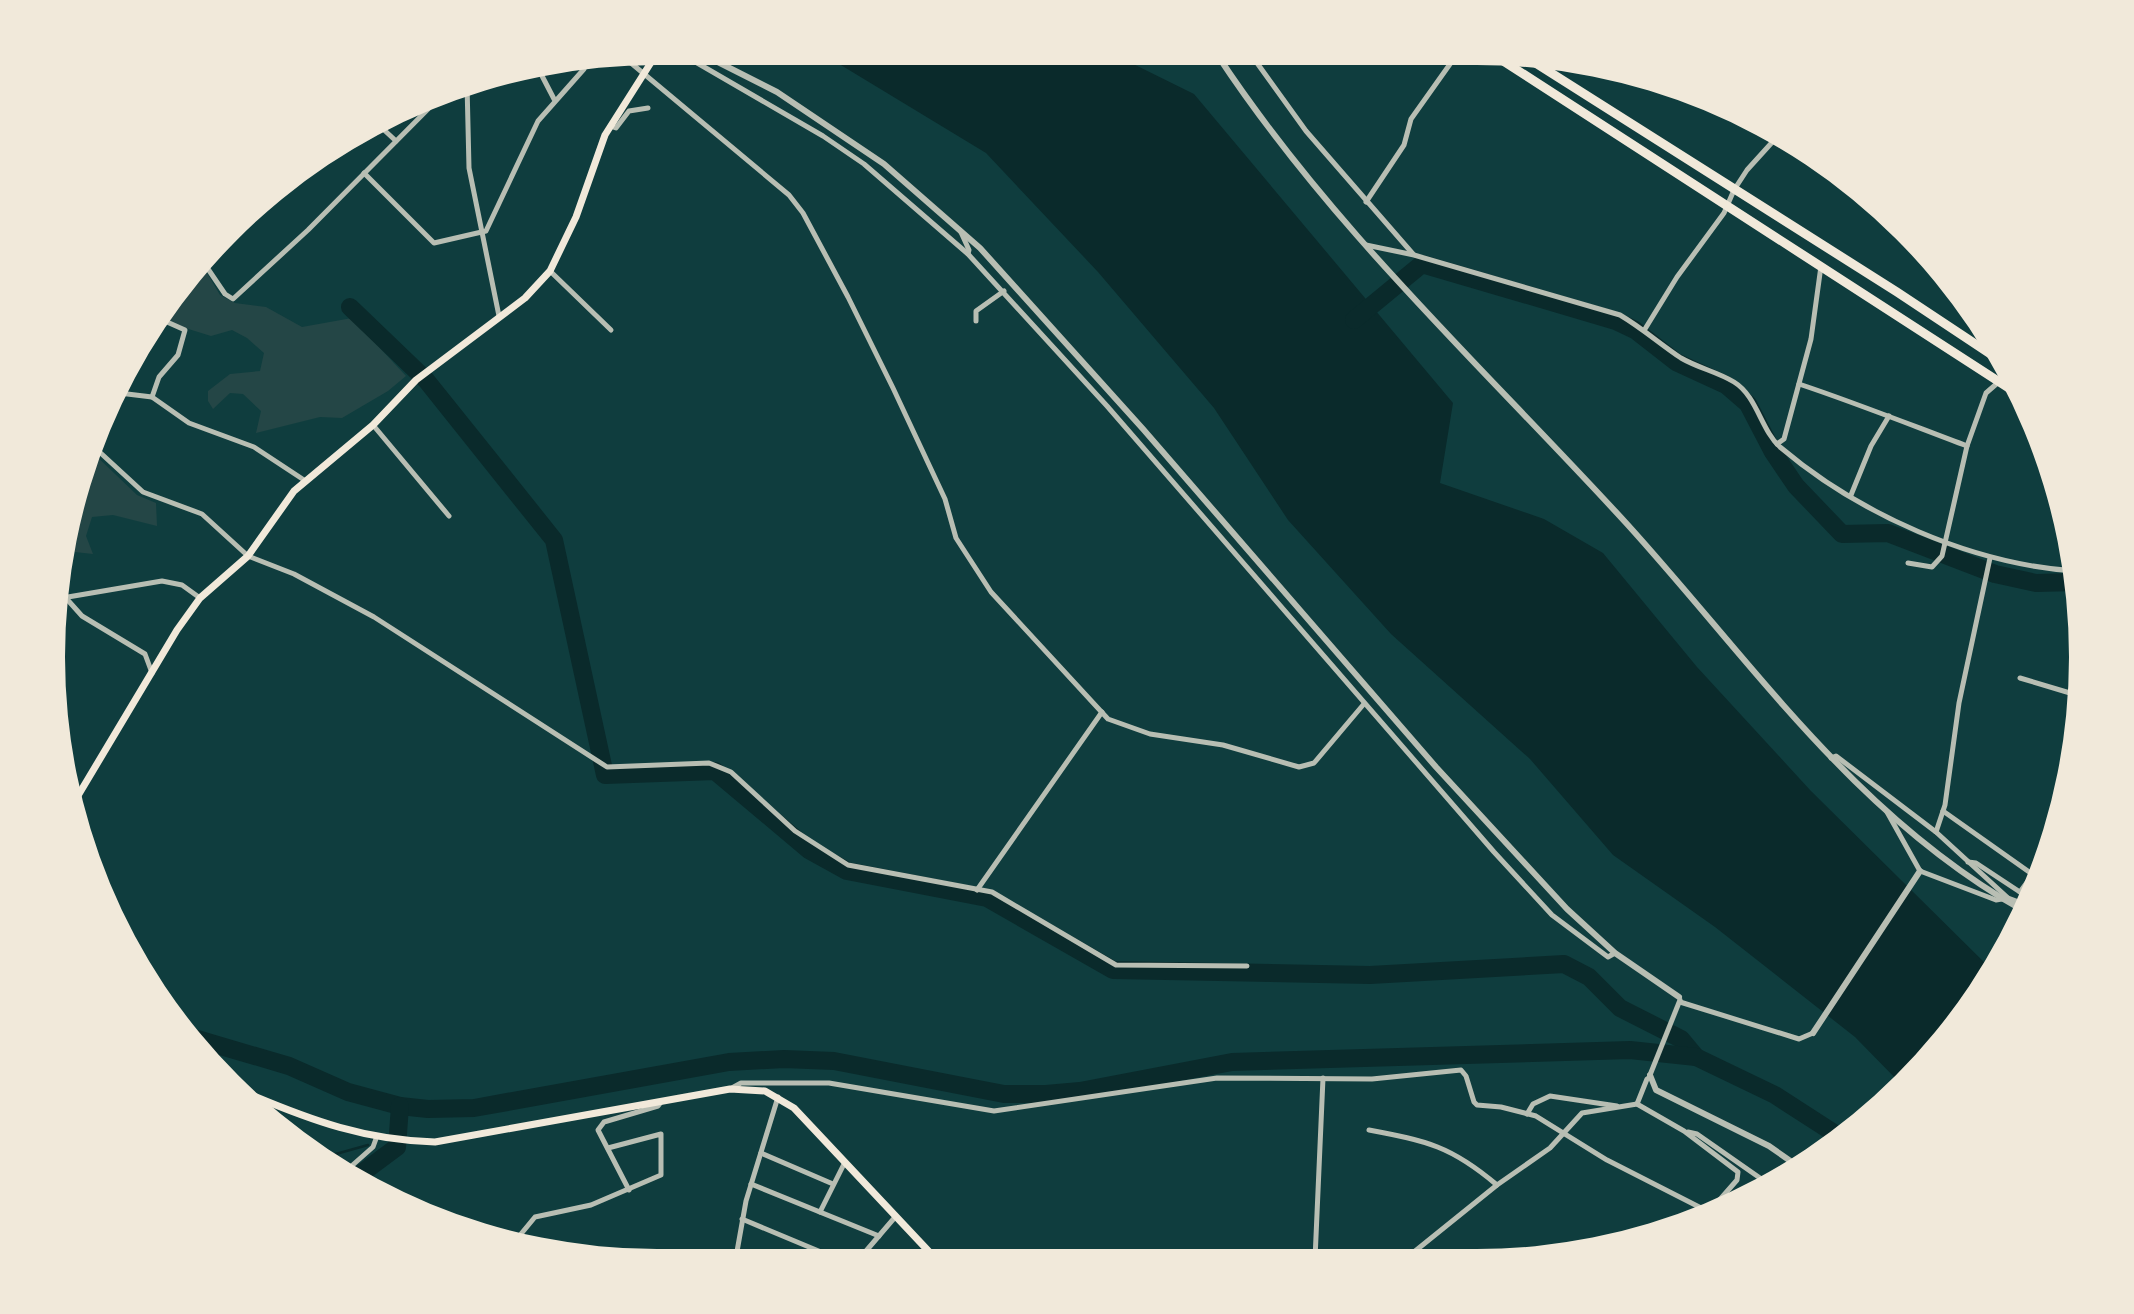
<svg xmlns="http://www.w3.org/2000/svg" width="2134" height="1314" font-family="Jost,sans-serif">
	<rect width="100%" height="100%" fill="#0f3d3e"/>
	<g fill="#244646">
		<path d="M204 268 220 295 235 303 266 307 302 327 352 318 406 376 388 391 342 418 320 417 256 433 261 411 243 394 230 393 213 409 208 401V391L230 374 260 371 264 353 247 338 232 330 211 336 166 322 165 310Z"/>
		<path d="M91 451 137 495 156 503 157 526 113 515 92 517 86 536 93 554 75 552 72 541 84 463Z"/>
	</g>
	<path fill="#0a2a2b" d="M821 53 1115 55 1194 94 1453 403 1440 483 1544 519 1603 553 1697 667 1811 791 1991 969 1957 1025 1901 1084 1855 1037 1715 927 1613 855 1530 759 1391 634 1288 520 1214 408 1098 272 986 153Z"/>
	<g fill="none" stroke-linecap="round" stroke-linejoin="round">
		<g stroke="#0a2a2b" stroke-width="2.5">
			<path d="M379 1151 384 1157"/>
			<path d="M325 1157 368 1145"/>
		</g>
		<g stroke="#0a2a2b" stroke-width="18">
			<path d="M350 307 426 380 554 540 605 775 715 771 809 850 847 871 987 898 1113 970 1370 975 1564 964 1589 977 1620 1008 1681 1039 1696 1057"/>
			<path d="M1354 320 1422 264 1616 321 1635 330 1676 362 1726 385 1748 404 1773 452 1796 486 1842 534 1888 533 1995 574 2036 583 2076 582"/>
			<path d="M197 1039 289 1066 348 1092 400 1106 428 1109 474 1108 729 1062 784 1059 834 1061 1004 1094H1046L1080 1091 1232 1062 1630 1050 1696 1057 1775 1095 1840 1137"/>
			<path d="M358 1176 397 1147 400 1106"/>
		</g>
		<g stroke="#b8beb3" stroke-width="5">
			<path d="M680 53 823 136 864 164 968 254 1107 406 1494 852 1552 915 1608 957 1615 953"/>
			<path d="M1252 56 1306 131 1413 254"/>
			<path d="M625 58 789 195 803 213 848 297 893 388 945 499 956 538 991 592 1108 719 1150 734 1223 745 1299 767 1314 763 1363 705"/>
			<path d="M540 72 554 99"/>
			<path d="M467 84 469 168 499 316"/>
			<path d="M610 126 616 128 629 111 648 108"/>
			<path d="M382 128 396 141"/>
			<path d="M364 173 434 243 486 231 538 121 584 69"/>
			<path d="M1366 202 1404 145 1411 119 1455 57"/>
			<path d="M960 230 969 250 968 254"/>
			<path d="M1366 245 1414 255 1620 315C1642 328 1660 344 1681 358 1698 368 1718 372 1734 382 1757 396 1761 430 1780 447 1859 514 1971 564 2075 571"/>
			<path d="M206 266 225 294 233 299 308 230 440 97"/>
			<path d="M550 271 611 330"/>
			<path d="M976 321V311L1004 291"/>
			<path d="M1645 329 1677 277 1724 213 1734 190 1747 170 1776 138"/>
			<path d="M1799 384C1856 403 1911 425 1967 446"/>
			<path d="M119 393 152 397 189 423 254 447 304 480"/>
			<path d="M152 397 159 377 178 355 185 330 158 318"/>
			<path d="M373 425 449 516"/>
			<path d="M1777 444 1784 439 1811 339 1821 266"/>
			<path d="M93 446 143 492 202 514 248 556 294 574 374 617 607 767 709 763 731 772 795 831 848 865 992 892 1116 965 1247 966"/>
			<path d="M1851 495 1871 446 1889 416"/>
			<path d="M1908 563 1932 567 1942 556 1967 446 1986 393 2009 373"/>
			<path d="M65 597 82 616 145 654 152 673"/>
			<path d="M62 598 162 581 182 585 200 598"/>
			<path d="M2020 678 2080 696"/>
			<path d="M1831 758 1836 756 1936 832 2008 898 1996 900 1920 871 1887 812"/>
			<path d="M1943 811 2032 874"/>
			<path d="M1936 832 1945 805 1959 703 1990 558"/>
			<path d="M1968 862 1976 863 2029 898"/>
			<path d="M977 890 1102 712"/>
			<path d="M2020 892 2044 859"/>
			<path d="M2008 898 2027 905"/>
			<path d="M1680 1002 1799 1039 1813 1033"/>
			<path d="M1650 1075 1680 1000"/>
			<path d="M730 1089 741 1083H829L994 1111 1217 1078 1372 1079 1461 1070 1466 1076 1474 1102 1477 1105 1501 1107 1536 1116 1607 1160 1709 1212"/>
			<path d="M1637 1104 1647 1079 1650 1077"/>
			<path d="M1527 1114 1533 1104 1550 1096 1617 1106"/>
			<path d="M1369 1130C1427 1141 1451 1146 1497 1185"/>
			<path d="M1688 1132 1697 1134 1770 1185"/>
			<path d="M761 1153 833 1184"/>
			<path d="M347 1170 373 1147 377 1136"/>
			<path d="M751 1184 879 1236"/>
			<path d="M629 1190 598 1130 604 1122 658 1106 661 1102"/>
			<path d="M820 1212 845 1162"/>
			<path d="M742 1219 833 1257"/>
			<path d="M516 1240 535 1217 591 1205 661 1175V1134L608 1148"/>
			<path d="M736 1257 746 1201 778 1097"/>
			<path d="M860 1258 896 1216"/>
			<path d="M918 1258 927 1249"/>
			<path d="M1315 1259 1323 1078"/>
			<path d="M1404 1260 1497 1185 1550 1148 1582 1113 1637 1104 1684 1131 1738 1172 1737 1180 1709 1212"/>
		</g>
		<g stroke="#b8beb3" stroke-width="6">
			<path d="M700 53 777 92 884 164 980 248 1143 429 1436 767 1567 909 1615 953 1679 997"/>
			<path d="M1218 56C1333 230 1487 371 1627 524 1754 664 1855 816 2024 911"/>
			<path d="M1813 1033 1920 871"/>
			<path d="M1650 1075 1656 1090 1769 1146 1799 1167"/>
		</g>
		<g stroke="#f1e9da" stroke-width="7">
			<path d="M76 799 177 630 200 598 248 556 294 491 373 425 416 380 525 298 550 271 576 217 605 135 657 53"/>
			<path d="M249 1094C313 1121 365 1140 435 1142L730 1089 765 1091 794 1108 935 1258"/>
		</g>
		<g stroke="#f1e9da" stroke-width="9">
			<path d="M1497 57 2018 394"/>
			<path d="M1526 57 1897 292 2004 363"/>
		</g>
	</g>
	<path d="M0 0H2134V1314H0ZM657 65H1477A592 592 0 0 1 2069 657V657A592 592 0 0 1 1477 1249H657A592 592 0 0 1 65 657V657A592 592 0 0 1 657 65Z" fill="#f1e9da" fill-rule="evenodd"/>
</svg>
